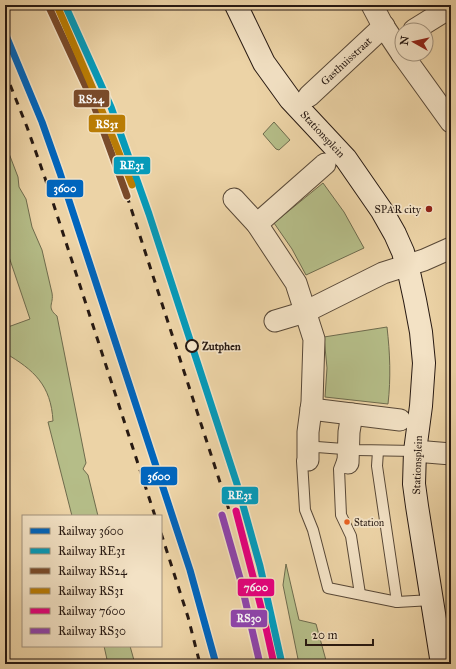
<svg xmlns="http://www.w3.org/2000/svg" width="456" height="669" font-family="'IM FELL Great Primer',serif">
	<rect width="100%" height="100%" fill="#ecd3a6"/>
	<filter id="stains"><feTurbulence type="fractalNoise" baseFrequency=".005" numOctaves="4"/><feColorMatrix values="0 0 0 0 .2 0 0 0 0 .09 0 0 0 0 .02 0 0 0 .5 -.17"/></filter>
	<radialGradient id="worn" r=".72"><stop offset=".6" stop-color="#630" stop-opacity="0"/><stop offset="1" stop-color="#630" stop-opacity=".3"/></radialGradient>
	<g fill="#b5bd88" stroke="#6e6b4d">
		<path d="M274 122 290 140 279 150 276 149 263 134Z"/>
		<path d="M5 143 18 177 19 187 26 199 32 227 42 250 52 293C54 304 46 307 57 316L86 463 83 469 88 475 98 516H72L48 422 53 421C51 385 34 370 5 353V331L8 327 30 319 5 245Z"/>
		<path d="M323 183 344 212 364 248 306 275 292 249 274 223Z"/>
		<path d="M387 327C390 353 391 378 388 404L325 397 327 368 324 337Z"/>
		<path d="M286 564 299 620 316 624 327 664H299L283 585Z"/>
		<path d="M104 646H130L135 664H108Z"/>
	</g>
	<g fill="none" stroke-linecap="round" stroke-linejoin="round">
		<defs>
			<g id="lane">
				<path d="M378 451 377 466 397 602"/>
				<path d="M415 451 357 450 317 447C309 450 305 453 302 461L305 510 313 530 328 588 397 602 432 600"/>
				<path d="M345 457 342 461 339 469 341 515 351 536 360 594"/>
			</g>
			<g id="street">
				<path d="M372 5 382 24 402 54"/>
				<path d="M414 30 451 7"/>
				<path d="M402 54 451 122"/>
				<path d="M309 96 384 26"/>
				<path d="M234 199 257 224 296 283 314 339 312 402 308 432V460"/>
				<path d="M257 224 325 164"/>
				<path d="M275 321 305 312 383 273 424 260 451 248"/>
				<path d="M311 409 400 420"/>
				<path d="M415 451 451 454"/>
				<path d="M348 463 349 432 352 414"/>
			</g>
			<path id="secondary" d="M236 5 264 63 290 99 346 159 382 211 395 234 403 252 410 277 415 300 421 332 424 363 421 406 415 451 414 484 417 506 442 664"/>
		</defs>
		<use href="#lane" stroke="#584837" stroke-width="12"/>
		<use href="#street" stroke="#584837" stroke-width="23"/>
		<use href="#secondary" stroke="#271912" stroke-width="24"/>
		<use href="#lane" stroke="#f3e2c5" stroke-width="10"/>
		<use href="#street" stroke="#f3e2c5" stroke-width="21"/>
		<use href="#secondary" stroke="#f3e2c5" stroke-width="22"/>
		<g stroke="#271912" stroke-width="3" stroke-dasharray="7 7" stroke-linecap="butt">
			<path d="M5 72 27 127 45 178 155 516"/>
			<path d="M127 196 230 513"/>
			<path d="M161 533 188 617 200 664"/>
		</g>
		<defs>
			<path id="rail-1" d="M5 33 42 122 60 173 190 570 216 664"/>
			<path id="rail-2" d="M65 5 111 107 149 214 237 484 260 566 282 664"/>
			<path id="rail-3" d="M48 5 92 100 127 196"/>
			<path id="rail-4" d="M58 8 96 96 132 185"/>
			<path id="rail-5" d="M236 511 264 619 274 664"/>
			<path id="rail-6" d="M222 515 240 578 260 664"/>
		</defs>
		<use href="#rail-1" stroke="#f3e2c5" stroke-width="10"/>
		<use href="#rail-2" stroke="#f3e2c5" stroke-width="10"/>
		<use href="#rail-3" stroke="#f3e2c5" stroke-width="10"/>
		<use href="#rail-4" stroke="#f3e2c5" stroke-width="10"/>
		<use href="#rail-5" stroke="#f3e2c5" stroke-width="10"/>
		<use href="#rail-6" stroke="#f3e2c5" stroke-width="10"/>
		<use href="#rail-1" stroke="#0065bd" stroke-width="7"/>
		<use href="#rail-2" stroke="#049bbb" stroke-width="7"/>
		<use href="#rail-3" stroke="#7a4b2a" stroke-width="7"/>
		<use href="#rail-4" stroke="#b97c05" stroke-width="7"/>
		<use href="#rail-5" stroke="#e5007d" stroke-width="7"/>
		<use href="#rail-6" stroke="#8e44ad" stroke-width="7"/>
	</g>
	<circle fill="#8f2418" stroke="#f3e2c5" stroke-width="1.5" cx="429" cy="209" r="4"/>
	<circle fill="#f3e2c5" stroke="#271912" stroke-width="2" cx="192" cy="346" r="6"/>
	<circle fill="#e86121" stroke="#f3e2c5" stroke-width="1.5" cx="347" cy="522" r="3.5"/>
	<g text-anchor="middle" stroke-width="3.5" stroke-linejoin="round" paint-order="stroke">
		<g font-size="10" fill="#271912" stroke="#f3e2c5" text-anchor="start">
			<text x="354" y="526">Station</text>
		</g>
		<g font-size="11" fill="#271912" stroke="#f3e2c5">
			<text transform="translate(346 61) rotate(-43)" y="4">Gasthuisstraat</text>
			<text transform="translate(323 134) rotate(47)" y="4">Stationsplein</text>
			<text transform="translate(417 465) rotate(-88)" y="4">Stationsplein</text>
		</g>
		<g font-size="11" fill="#271912" stroke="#f3e2c5" text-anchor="end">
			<text x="421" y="213">SPAR city</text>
		</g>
		<g font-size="11" font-weight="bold" fill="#271912" stroke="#f3e2c5" text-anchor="start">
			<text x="202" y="350">Zutphen</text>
		</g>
	</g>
	<g stroke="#f3e2c5" stroke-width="1.5">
		<rect x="73" y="89" width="37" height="19" rx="4" fill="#7a4b2a"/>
		<rect x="88" y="114" width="38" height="19" rx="4" fill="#b97c05"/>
		<rect x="113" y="156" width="38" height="19" rx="4" fill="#049bbb"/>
		<rect x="46" y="179" width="38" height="19" rx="4" fill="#0065bd"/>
		<rect x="140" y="466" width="38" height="20" rx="4" fill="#0065bd"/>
		<rect x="221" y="486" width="38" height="19" rx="4" fill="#049bbb"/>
		<rect x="237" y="578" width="38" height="19" rx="4" fill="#e5007d"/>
		<rect x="230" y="609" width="38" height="19" rx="4" fill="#8e44ad"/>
	</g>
	<g font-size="11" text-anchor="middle" font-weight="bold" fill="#fff">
		<text x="91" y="103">RS24</text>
		<text x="107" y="128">RS31</text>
		<text x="132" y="169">RE31</text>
		<text x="65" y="192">3600</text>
		<text x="159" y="480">3600</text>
		<text x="240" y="499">RE31</text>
		<text x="256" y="591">7600</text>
		<text x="249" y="622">RS30</text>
	</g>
	<rect width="456" height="669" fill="none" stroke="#ecd3a6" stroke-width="20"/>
	<rect x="6" y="6" width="444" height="657" fill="none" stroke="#271912" stroke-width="2"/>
	<rect x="10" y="10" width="436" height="649" fill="none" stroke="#271912"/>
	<rect x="22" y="515" width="140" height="132" fill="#f3e2c5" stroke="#a1927d"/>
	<rect x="30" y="528" width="20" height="6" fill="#0065bd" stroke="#a1927d"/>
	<text x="58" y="535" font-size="12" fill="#271912">Railway 3600</text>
	<rect x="30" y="548" width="20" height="6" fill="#049bbb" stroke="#a1927d"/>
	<text x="58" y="555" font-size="12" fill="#271912">Railway RE31</text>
	<rect x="30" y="568" width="20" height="6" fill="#7a4b2a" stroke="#a1927d"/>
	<text x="58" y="575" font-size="12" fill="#271912">Railway RS24</text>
	<rect x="30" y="588" width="20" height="6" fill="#b97c05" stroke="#a1927d"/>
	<text x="58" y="595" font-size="12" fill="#271912">Railway RS31</text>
	<rect x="30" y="608" width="20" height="6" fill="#e5007d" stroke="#a1927d"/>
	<text x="58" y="615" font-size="12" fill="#271912">Railway 7600</text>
	<rect x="30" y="628" width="20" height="6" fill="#8e44ad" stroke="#a1927d"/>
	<text x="58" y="635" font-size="12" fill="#271912">Railway RS30</text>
	<g transform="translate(414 42) rotate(278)"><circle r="19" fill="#f3e2c5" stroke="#a1927d"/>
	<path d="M0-3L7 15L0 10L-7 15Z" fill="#8f2418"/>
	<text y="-6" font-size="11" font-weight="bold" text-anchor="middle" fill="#271912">N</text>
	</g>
	<path d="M306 639v6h67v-6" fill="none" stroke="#271912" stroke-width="2"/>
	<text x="312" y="639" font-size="12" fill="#271912" stroke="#f3e2c5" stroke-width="3" paint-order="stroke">20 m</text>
	<rect width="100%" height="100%" filter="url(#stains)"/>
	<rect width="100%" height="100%" fill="url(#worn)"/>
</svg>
